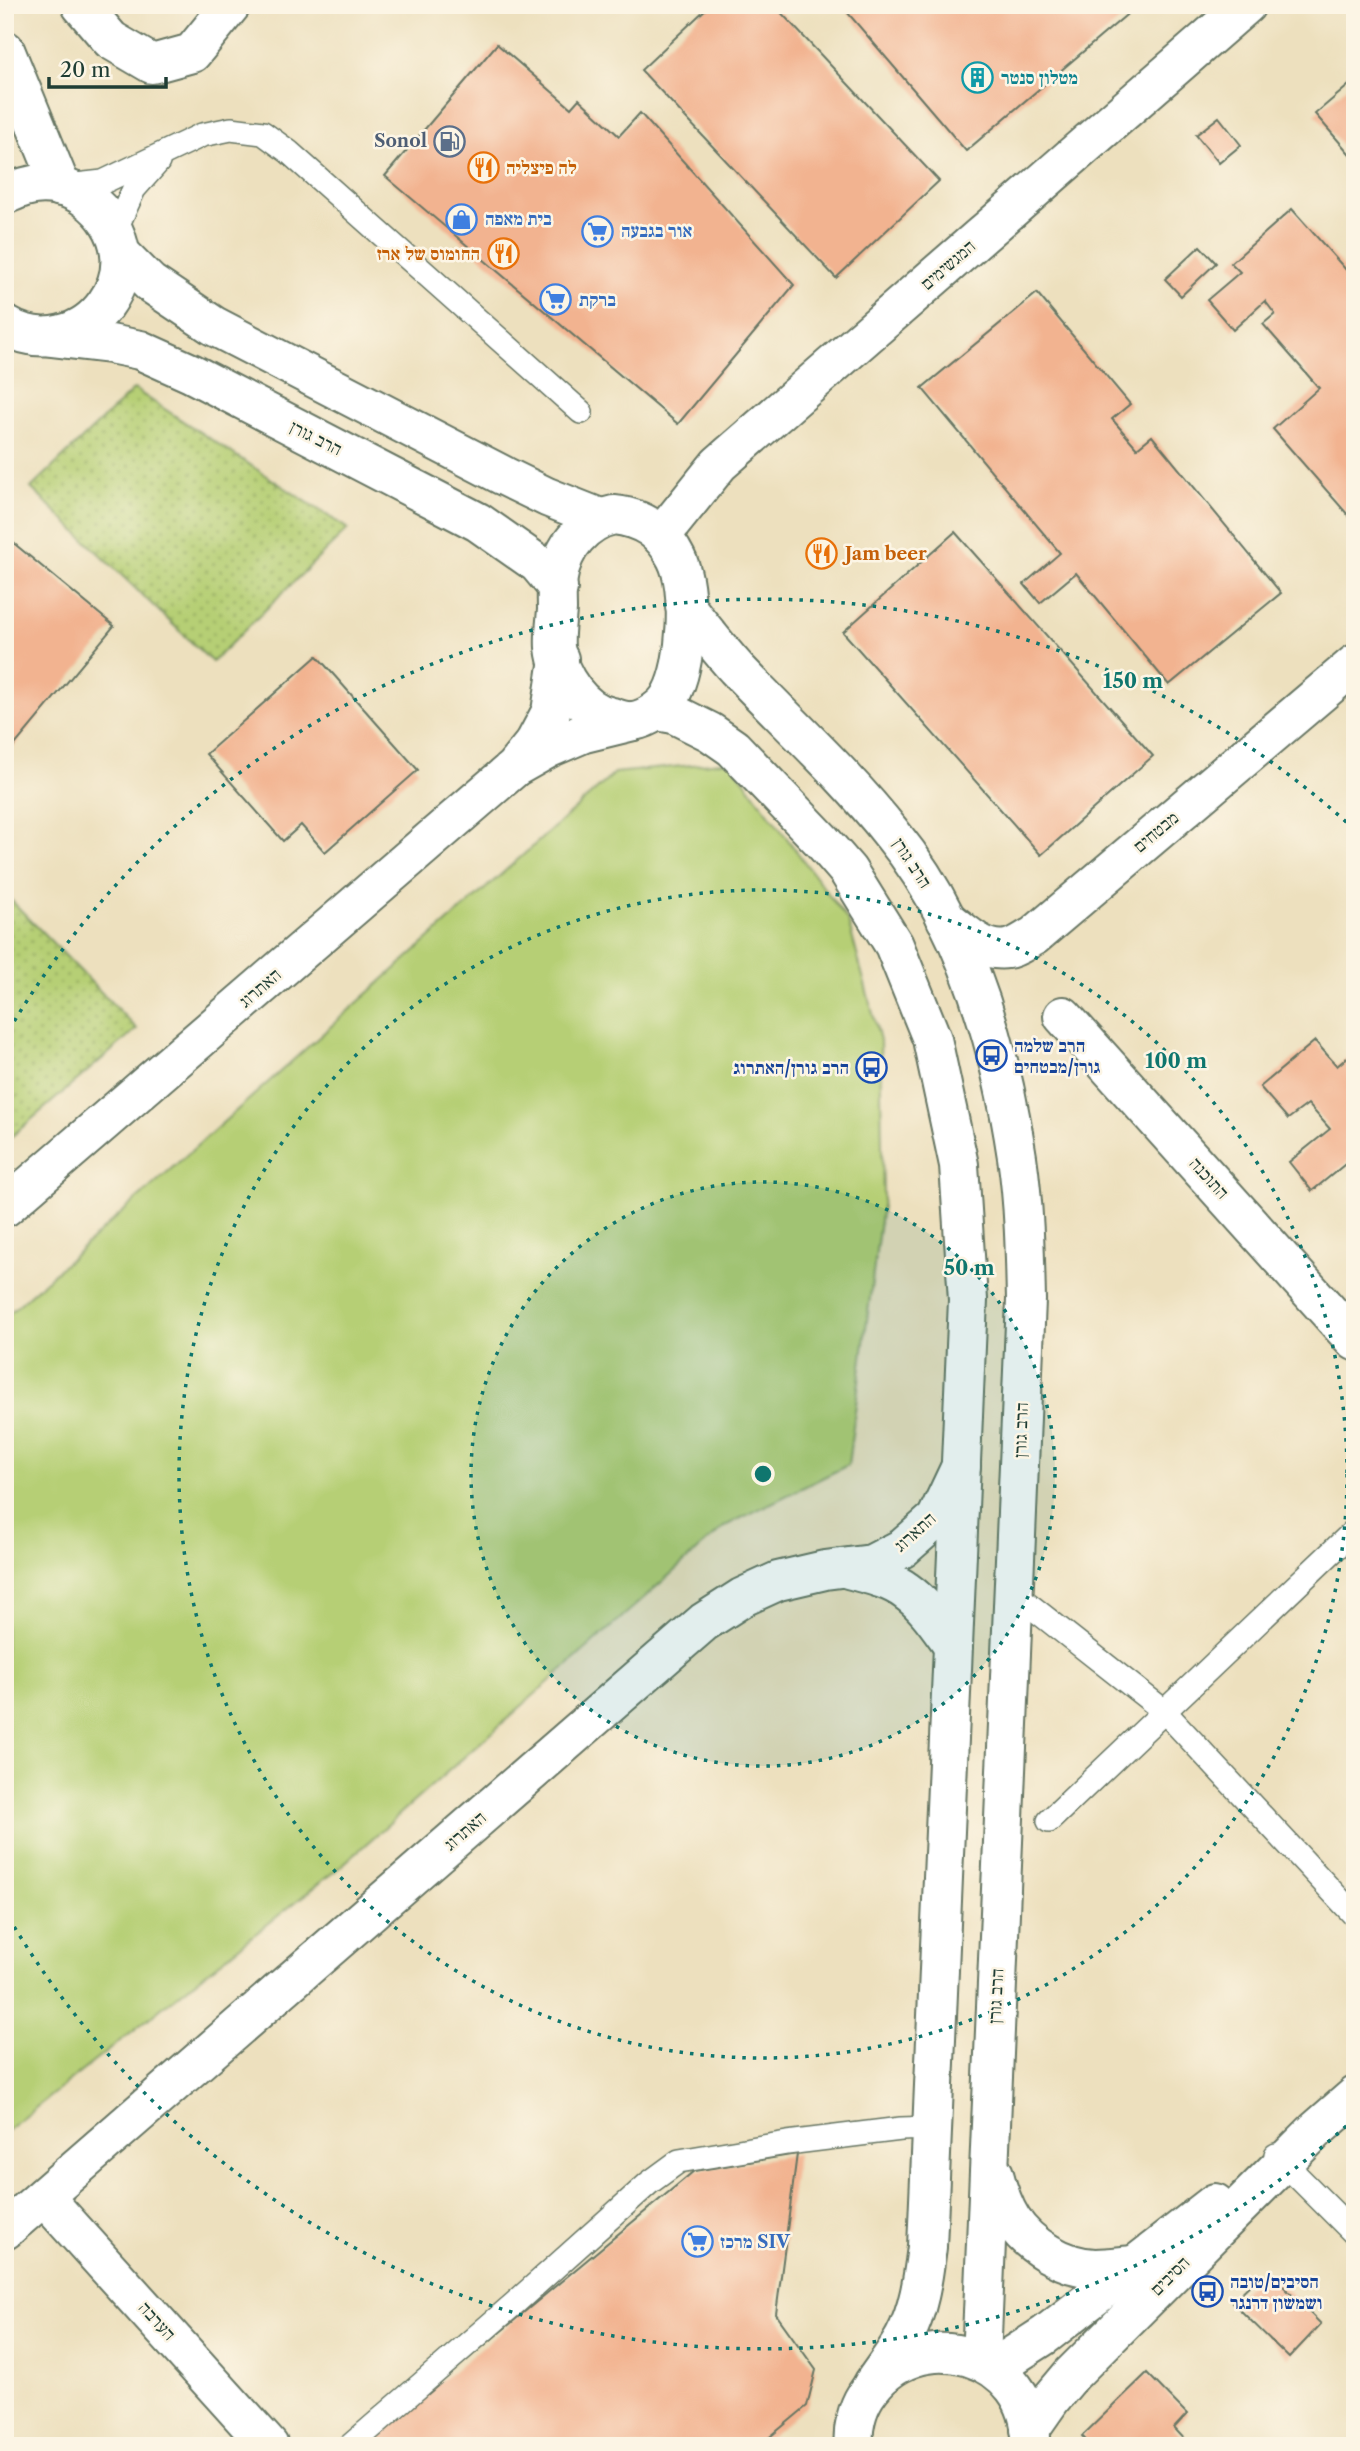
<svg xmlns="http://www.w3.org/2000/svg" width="1360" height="2451" font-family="'Libre Caslon Text','Frank Ruhl Libre',serif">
	<defs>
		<pattern id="park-dots" width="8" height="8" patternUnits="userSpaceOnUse" patternTransform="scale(1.75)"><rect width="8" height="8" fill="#b6cf75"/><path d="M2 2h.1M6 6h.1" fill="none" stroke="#93a961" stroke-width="1.8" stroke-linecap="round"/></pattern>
	</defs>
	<rect width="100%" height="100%" fill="#fcf5e5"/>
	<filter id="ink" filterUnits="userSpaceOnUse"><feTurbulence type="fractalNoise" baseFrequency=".0143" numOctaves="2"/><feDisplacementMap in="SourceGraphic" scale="14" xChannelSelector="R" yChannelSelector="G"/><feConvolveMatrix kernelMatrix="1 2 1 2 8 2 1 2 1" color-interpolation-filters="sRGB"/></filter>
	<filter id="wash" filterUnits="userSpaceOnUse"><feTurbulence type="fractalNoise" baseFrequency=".00686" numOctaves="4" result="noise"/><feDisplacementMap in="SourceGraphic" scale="28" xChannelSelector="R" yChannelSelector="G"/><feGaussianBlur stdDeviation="1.57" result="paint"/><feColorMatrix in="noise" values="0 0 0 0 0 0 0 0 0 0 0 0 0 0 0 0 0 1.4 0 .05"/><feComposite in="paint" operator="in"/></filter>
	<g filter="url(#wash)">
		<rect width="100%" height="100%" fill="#ede0be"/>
		<path fill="#b6cf75" stroke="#6a8654" stroke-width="2" d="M730 761 848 921 880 1040 883 1198 848 1465 725 1526 341 1866 5 2132V1317L615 773Z"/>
		<g fill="url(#park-dots)" stroke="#6a8654" stroke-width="2">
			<path d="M134 389 348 529 212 662 31 488Z"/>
			<path d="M5 894 137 1029 5 1142Z"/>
		</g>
		<g id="blocks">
			<g fill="#f2b390">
				<path d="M710 5H774L939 181 836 278 641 70Z"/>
				<path d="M841 5H1138L966 151Z"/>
				<path d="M497 44 571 108 579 99 619 136 640 113 794 285 678 424 385 176Z"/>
				<path d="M1355 80V160L1315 114Z"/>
				<path d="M1219 117 1241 145 1219 163 1196 135Z"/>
				<path d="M1292 209 1355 280V523L1273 429 1319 388 1263 324 1275 314 1265 301 1233 330 1207 300 1240 272 1231 263Z"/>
				<path d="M1200 246 1216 263 1181 296 1165 279Z"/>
				<path d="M1037 293 1130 404 1112 419 1137 448 1152 436 1281 593 1169 685 1076 573 1040 603 1024 584 1060 553 922 388Z"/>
				<path d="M955 532 1153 756 1041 855 843 632Z"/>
				<path d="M5 536 114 626 5 757Z"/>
				<path d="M317 656 418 770 325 852 301 825 283 841 206 754Z"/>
				<path d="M1315 1041 1337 1066 1355 1051V1156L1312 1191 1289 1162 1330 1129 1308 1104 1288 1119 1260 1087Z"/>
				<path d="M797 2154 776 2314 816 2370 807 2406 759 2446H363L694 2171Z"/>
				<path d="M1273 2276 1321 2324 1289 2358 1232 2302 1258 2277Z"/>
				<path d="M1147 2373 1187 2414 1174 2428 1191 2446H1091L1082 2436Z"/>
			</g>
		</g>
	</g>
	<g filter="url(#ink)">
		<use href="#blocks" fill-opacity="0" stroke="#677664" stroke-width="2"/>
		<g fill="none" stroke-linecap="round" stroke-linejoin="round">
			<defs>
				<g id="lane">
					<path d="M67 186 103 182 202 135 231 129 263 133 289 152 581 412"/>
					<path d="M114 233 134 189 158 162"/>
					<path d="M1014 1593 1164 1711 1355 1916"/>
					<path d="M1049 1821 1355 1530"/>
					<path d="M1276 2155 1355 2234"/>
					<path d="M350 2446 515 2303 649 2183 679 2161 787 2143 901 2129 932 2128"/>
				</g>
				<g id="street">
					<path d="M81 5 111 40 152 64 192 53 231 5"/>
					<path d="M5 50 61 187"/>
					<path d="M519 765 549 748 584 733 633 721"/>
					<path d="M946 919C964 932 983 953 1007 949 1016 948 1026 940 1034 936L1355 664"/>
					<path d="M1063 1016 1355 1341"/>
					<path d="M5 1207 514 768 535 742 551 712 559 659"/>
					<path d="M845 1568C865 1574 889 1578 906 1591 926 1605 939 1626 953 1645"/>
					<path d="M44 2197 269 2446"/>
					<path d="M5 2230 704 1622 743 1597 778 1581 825 1570 872 1564 903 1548 936 1519 961 1466"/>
				</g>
				<g id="secondary">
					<path d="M5 195C12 192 18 189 25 187 68 174 115 210 120 253 124 289 97 326 62 334 43 339 23 336 5 325"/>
					<path d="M120 253 150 283 214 326 504 476 547 497 600 518"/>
					<path d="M51 337 110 344 140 350 191 373 478 522 538 564 558 588"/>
					<path d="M614 515C643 518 663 532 676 558 692 589 687 664 671 694 665 707 647 719 633 721 627 722 618 719 612 717 582 712 558 676 555 647 554 636 556 622 557 610 557 600 556 588 558 578 562 548 584 521 614 515Z"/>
					<path d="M661 536 719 464 1246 5"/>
					<path d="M685 606C702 627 718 648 736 668 788 723 845 774 892 834 965 923 1000 1044 1017 1157 1024 1204 1025 1252 1026 1300L981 2360"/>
					<path d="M657 711 674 714 710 732 733 748 822 841 848 871 894 945 932 1039 959 1165 968 1300 927 2247C923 2278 919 2310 904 2338 895 2354 883 2369 873 2384"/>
					<path d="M994 2174C998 2190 1003 2206 1012 2220 1029 2246 1064 2267 1095 2268 1108 2268 1121 2266 1134 2265"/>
					<path d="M994 2368 1045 2335 1215 2203"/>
					<path d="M1030 2429 1051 2399 1072 2374 1316 2130 1355 2096"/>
					<path d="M854 2446C852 2429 857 2409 866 2395 916 2318 1035 2353 1031 2446"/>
				</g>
			</defs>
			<use href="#lane" stroke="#677664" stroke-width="26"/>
			<use href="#street" stroke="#677664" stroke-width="42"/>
			<use href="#secondary" stroke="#677664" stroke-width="42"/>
			<use href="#lane" stroke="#fff" stroke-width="23"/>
			<use href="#street" stroke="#fff" stroke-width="38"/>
			<use href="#secondary" stroke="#fff" stroke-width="38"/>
		</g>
	</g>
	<circle cx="763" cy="1474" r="292" fill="#0f766e" fill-opacity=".12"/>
	<g fill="none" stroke="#0f766e" stroke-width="3.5" stroke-dasharray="3.5 7">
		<circle cx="763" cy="1474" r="292"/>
		<circle cx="763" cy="1474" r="584"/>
		<path d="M1354 2119A875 875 0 0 1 9 1918M9 1030A875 875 0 0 1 1354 829"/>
	</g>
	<defs>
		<symbol id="building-ring" viewBox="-11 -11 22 22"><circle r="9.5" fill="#fcf5e5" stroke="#0f9aa8" stroke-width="1.5"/><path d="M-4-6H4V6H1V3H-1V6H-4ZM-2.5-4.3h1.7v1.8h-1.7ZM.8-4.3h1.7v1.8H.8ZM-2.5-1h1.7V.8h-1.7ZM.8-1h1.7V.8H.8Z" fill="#0f9aa8"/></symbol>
		<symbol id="fuel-ring" viewBox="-11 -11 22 22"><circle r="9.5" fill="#fcf5e5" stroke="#5c6f8a" stroke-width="1.5"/><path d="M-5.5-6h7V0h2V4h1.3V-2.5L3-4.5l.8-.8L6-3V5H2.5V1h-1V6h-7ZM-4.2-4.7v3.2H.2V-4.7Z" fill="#5c6f8a"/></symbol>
		<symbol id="restaurant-ring" viewBox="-11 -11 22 22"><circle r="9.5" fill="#fcf5e5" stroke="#e8710a" stroke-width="1.5"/><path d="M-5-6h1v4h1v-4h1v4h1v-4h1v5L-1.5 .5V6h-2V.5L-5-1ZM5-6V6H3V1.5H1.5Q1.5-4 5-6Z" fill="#e8710a"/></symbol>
		<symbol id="shop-ring" viewBox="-11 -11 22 22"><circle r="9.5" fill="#fcf5e5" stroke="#3f7fe0" stroke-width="1.5"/><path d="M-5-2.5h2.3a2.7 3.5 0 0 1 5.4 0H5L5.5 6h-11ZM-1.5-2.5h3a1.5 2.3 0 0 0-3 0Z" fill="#3f7fe0"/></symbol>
		<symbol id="supermarket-ring" viewBox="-11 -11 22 22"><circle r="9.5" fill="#fcf5e5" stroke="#3f7fe0" stroke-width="1.5"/><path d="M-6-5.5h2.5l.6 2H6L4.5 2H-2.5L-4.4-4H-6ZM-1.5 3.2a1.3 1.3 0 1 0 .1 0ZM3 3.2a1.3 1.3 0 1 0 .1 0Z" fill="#3f7fe0"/></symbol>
		<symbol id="bus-ring" viewBox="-11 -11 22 22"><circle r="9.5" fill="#fcf5e5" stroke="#1a4fb4" stroke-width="1.5"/><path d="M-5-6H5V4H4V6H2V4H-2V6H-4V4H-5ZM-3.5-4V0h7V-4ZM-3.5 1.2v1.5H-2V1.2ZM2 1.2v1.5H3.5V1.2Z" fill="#1a4fb4"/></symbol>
	</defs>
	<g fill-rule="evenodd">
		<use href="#building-ring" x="960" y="60" width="35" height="35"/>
		<use href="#fuel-ring" x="432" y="124" width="35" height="35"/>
		<use href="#restaurant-ring" x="466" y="150" width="35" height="35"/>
		<use href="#shop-ring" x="444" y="202" width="35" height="35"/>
		<use href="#supermarket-ring" x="580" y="214" width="35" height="35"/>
		<use href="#restaurant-ring" x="486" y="236" width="35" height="35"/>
		<use href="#supermarket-ring" x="538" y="282" width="35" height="35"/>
		<use href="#restaurant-ring" x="804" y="536" width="35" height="35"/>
		<use href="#bus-ring" x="974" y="1038" width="35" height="35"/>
		<use href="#bus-ring" x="854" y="1050" width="35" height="35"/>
		<use href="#supermarket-ring" x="680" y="2224" width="35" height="35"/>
		<use href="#bus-ring" x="1190" y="2274" width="35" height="35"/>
	</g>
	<g text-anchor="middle" stroke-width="5" stroke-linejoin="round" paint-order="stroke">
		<g font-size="18" font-weight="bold" fill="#0d838f" stroke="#fcf5e5" text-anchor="start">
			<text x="1001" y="84">מטלון סנטר</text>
		</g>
		<g font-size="18" font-weight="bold" fill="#4e5e75" stroke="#fcf5e5" text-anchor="end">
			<text x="427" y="147">Sonol</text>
		</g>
		<g font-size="18" font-weight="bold" fill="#c56008" stroke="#fcf5e5" text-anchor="start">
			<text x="506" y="174">לה פיצליה</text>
			<text x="480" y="260" text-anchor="end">החומוס של ארז</text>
			<text x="845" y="560">Jam beer</text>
		</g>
		<g font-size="18" font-weight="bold" fill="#366cbe" stroke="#fcf5e5" text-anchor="start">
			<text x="485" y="225">בית מאפה</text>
			<text x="621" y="237">אור בגבעה</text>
			<text x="579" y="306">ברקת</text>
			<text x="720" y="2248">מרכז SIV</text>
		</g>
		<g font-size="18" fill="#1f3d34" stroke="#fcf5e5">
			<text transform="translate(948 265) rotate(-41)" y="6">המגשימים</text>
			<text transform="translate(316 438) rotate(27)" y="6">הרב גורן</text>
			<text transform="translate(1156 832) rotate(-40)" y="6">מבטחים</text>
			<text transform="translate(912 863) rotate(57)" y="6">הרב גורן</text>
			<text transform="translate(260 988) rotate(-41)" y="6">האתרוג</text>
			<text transform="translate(1209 1178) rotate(48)" y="6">התוכנה</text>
			<text transform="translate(1021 1430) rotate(-88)" y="6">הרב גורן</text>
			<text transform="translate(915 1532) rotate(-42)" y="6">התארוג</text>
			<text transform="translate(465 1831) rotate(-41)" y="6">האתרוג</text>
			<text transform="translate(996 1996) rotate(-87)" y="6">הרב גורן</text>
			<text transform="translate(1170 2276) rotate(-45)" y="6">הסיבים</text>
			<text transform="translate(157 2321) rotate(48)" y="6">הערבה</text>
		</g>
		<g font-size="18" font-weight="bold" fill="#164399" stroke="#fcf5e5" text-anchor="start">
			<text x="1014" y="1052">הרב שלמה<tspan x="1014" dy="21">גורן/מבטחים</tspan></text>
			<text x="849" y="1074" text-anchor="end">הרב גורן/האתרוג</text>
			<text x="1230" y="2288">הסיבים/טובה<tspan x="1230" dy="21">ושמשון דרנגר</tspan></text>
		</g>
	</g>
	<circle cx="763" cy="1474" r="10" fill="#0f766e" stroke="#fcf5e5" stroke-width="3.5"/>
	<g font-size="21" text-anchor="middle" font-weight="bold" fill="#0f766e" stroke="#fcf5e5" stroke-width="5" stroke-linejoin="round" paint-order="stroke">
		<text x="1133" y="688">150 m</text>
		<text x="1176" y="1068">100 m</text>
		<text x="969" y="1275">50 m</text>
	</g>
	<rect width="1360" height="2451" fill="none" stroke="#fcf5e5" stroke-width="28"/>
	<path d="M49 77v10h117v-10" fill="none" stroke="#1f3d34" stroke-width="3.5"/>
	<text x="60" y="77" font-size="21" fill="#1f3d34" stroke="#fcf5e5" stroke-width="5" paint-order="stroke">20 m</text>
</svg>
